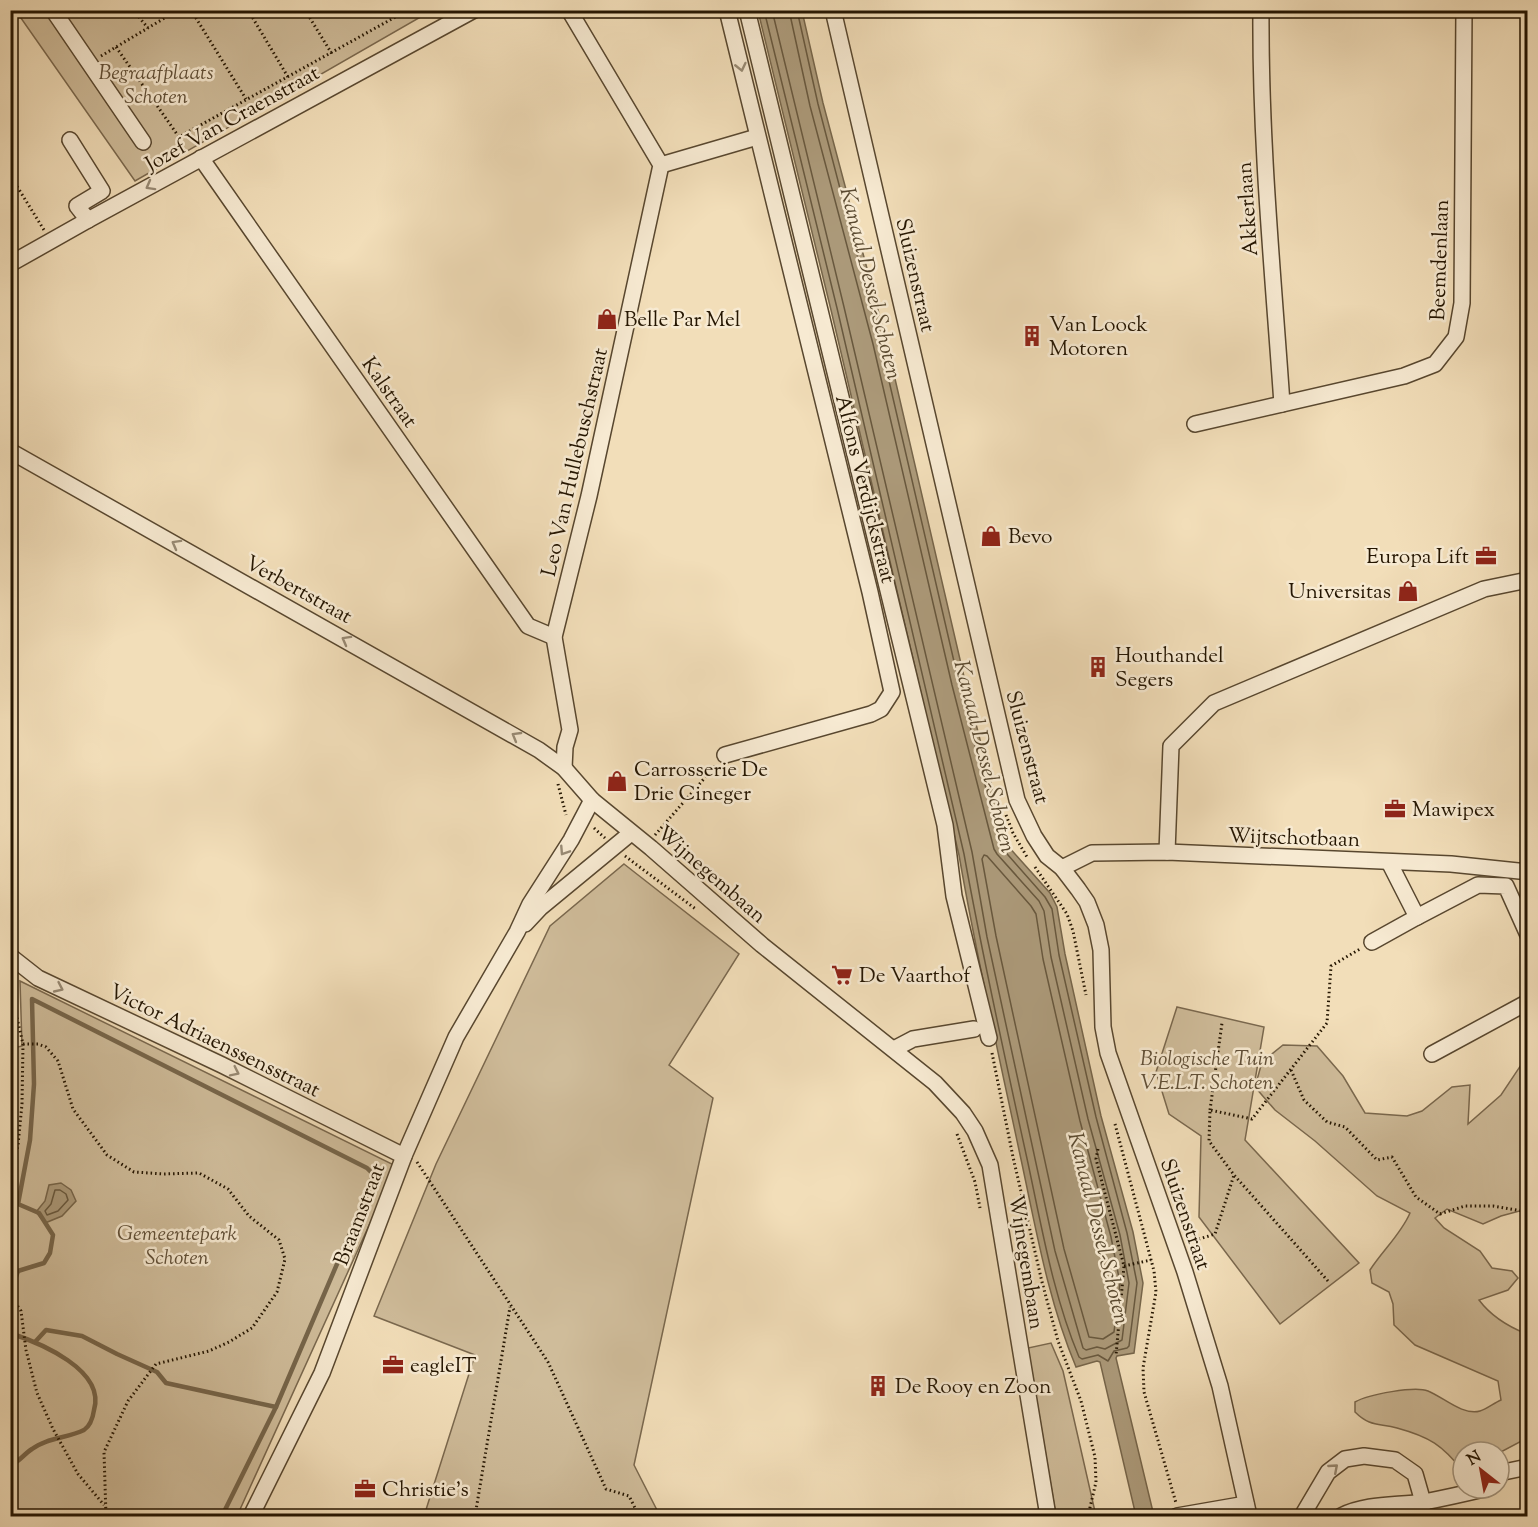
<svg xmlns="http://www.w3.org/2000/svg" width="1538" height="1527" font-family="'Sorts Mill Goudy',serif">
	<rect width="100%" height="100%" fill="#f2deb9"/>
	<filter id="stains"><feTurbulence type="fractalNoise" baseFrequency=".00333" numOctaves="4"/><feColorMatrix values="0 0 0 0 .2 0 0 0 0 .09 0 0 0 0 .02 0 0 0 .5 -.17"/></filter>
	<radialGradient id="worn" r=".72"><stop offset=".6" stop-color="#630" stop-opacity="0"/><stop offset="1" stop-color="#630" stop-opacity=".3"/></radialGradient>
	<g fill="#cfbc9a" stroke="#7a684e" stroke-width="1.5">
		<path d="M16 11H431L135 181Z"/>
		<path d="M624 864 739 954 669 1065 713 1098 634 1465 660 1516H424L475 1355 374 1316 436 1164 550 926Z"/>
		<path d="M20 981 396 1166 237 1516H11L10 1049 22 1046Z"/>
		<path d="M1177 1007 1264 1027 1245 1140 1359 1263 1280 1324 1199 1217 1201 1136 1169 1114 1156 1072Z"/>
		<path d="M1283 1045 1317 1046 1343 1076 1365 1113 1407 1116 1422 1111 1452 1087 1470 1085 1468 1124 1501 1095 1527 1056V1209L1501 1216 1483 1224 1447 1209 1435 1218 1444 1228 1480 1251 1492 1268 1512 1271 1518 1278 1508 1290 1479 1300C1491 1316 1509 1327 1527 1334V1438L1499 1453 1463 1452V1471C1442 1445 1430 1437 1397 1428 1379 1423 1370 1427 1355 1412V1402C1369 1394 1415 1386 1428 1391 1443 1397 1463 1416 1480 1411 1487 1409 1494 1403 1501 1400L1498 1381 1415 1345 1394 1325 1393 1304 1389 1292 1372 1283 1370 1270C1383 1250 1401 1234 1410 1213L1377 1196 1315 1141 1275 1110 1255 1087 1262 1062Z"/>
		<path d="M1051 1343 1063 1371 1096 1516H1056L1028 1348Z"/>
	</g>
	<g fill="#ac9a7a" stroke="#76654a" stroke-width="1.5">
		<path d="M758 11H802L823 103 886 340 965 681 1007 845 1050 893 1057 907 1065 954 1101 1116 1133 1232 1143 1283 1134 1353 1117 1356 1116 1358 1154 1516H1136L1100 1362 1097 1361 1076 1367C1047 1298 1035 1223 1019 1150 998 1052 976 954 959 855L831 310Z"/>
		<path d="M61 1183 71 1190 76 1201 62 1216 45 1223 36 1212 45 1201 49 1185Z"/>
	</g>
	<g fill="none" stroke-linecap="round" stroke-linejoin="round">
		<g stroke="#68583e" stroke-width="1.5">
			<path d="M764 10 837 308 964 854C982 954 1004 1054 1026 1154 1041 1222 1052 1293 1079 1357L1082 1359 1098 1355 1108 1361 1114 1351 1127 1348 1129 1346 1137 1283 1127 1233 1096 1117 1059 955 1052 909 1045 897 1001 847 959 683 880 342 818 104 797 10"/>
			<path d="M772 10 844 307 972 852 987 937 1055 1251 1083 1348 1086 1350 1097 1347 1105 1349 1122 1340 1129 1283 1120 1235 1088 1119 1051 957 1044 911 1039 901 997 854 994 849 952 685 873 344 810 106 789 10"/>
			<path d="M984 855 987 856 1031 906 1036 914 1043 959 1080 1121 1111 1237 1120 1283 1114 1332 1103 1339 1089 1337 1064 1249 996 936 982 859Z"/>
			<path d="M55 1190H60L66 1194 68 1200 58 1211 47 1215 45 1211 51 1204Z"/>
		</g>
		<g stroke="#76654a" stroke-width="4.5">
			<path d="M10 1294 18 1271 44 1263 50 1253 53 1235 39 1213 18 1204 30 1140 34 1084 32 999 367 1168 373 1174 369 1189 276 1407 222 1516"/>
			<path d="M10 1333C40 1343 106 1370 94 1410 93 1417 90 1426 84 1430 68 1438 46 1438 32 1449 24 1454 20 1461 10 1466"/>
			<path d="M35 1342 46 1330 82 1336 117 1354 157 1372 166 1383 276 1407"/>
		</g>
		<defs>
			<g id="minor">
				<path d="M53 10 143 142"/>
				<path d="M747 10 945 825 954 896 989 1038"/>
				<path d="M833 10 1017 800 1034 836 1047 856 1062 868 1078 889 1087 902 1096 925 1101 950 1103 1027 1108 1053 1185 1272 1220 1386 1249 1516"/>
				<path d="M1261 10C1260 142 1273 273 1282 404"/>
				<path d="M70 140 102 191 77 206 88 220"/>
				<path d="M201 158 528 626 554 637"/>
				<path d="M661 165 757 137"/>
				<path d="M10 264 88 220 474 10"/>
				<path d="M1195 424 1404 376 1435 364 1456 337 1462 303 1464 10"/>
				<path d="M10 451 539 750 564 768 592 800 651 848 762 945 935 1083 963 1113 975 1131 990 1165 1048 1516"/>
				<path d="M725 755 871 714 881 709 892 692 870 592 727 10"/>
				<path d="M564 768 565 747 570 730 554 637 589 496 661 165 569 10"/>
				<path d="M1167 852 1171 746 1214 703 1484 589 1528 580"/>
				<path d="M1062 868 1092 853 1167 852 1451 864 1528 872"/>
				<path d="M1417 917 1478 885 1506 886 1528 935"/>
				<path d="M525 924 540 908 631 833"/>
				<path d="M1372 942 1417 917 1389 862"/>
				<path d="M10 956 38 978 222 1065 404 1156"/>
				<path d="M894 1049 913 1039 974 1029"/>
				<path d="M1432 1054 1528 1002"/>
				<path d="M1499 1473 1528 1467"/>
				<path d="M251 1516 322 1373 404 1156 456 1037 517 932 530 904 571 840 592 800"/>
				<path d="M1177 1516 1246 1504"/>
				<path d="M1302 1516 1328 1472 1345 1459 1364 1456 1395 1460 1415 1474 1423 1502 1421 1516"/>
				<path d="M1341 1516C1368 1503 1395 1506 1424 1502 1445 1498 1467 1493 1488 1488"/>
			</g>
		</defs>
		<use href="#minor" stroke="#58472f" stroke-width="18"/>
		<g stroke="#241501" stroke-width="3" stroke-dasharray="1.5 3" stroke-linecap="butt">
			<path d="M133 10 148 28"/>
			<path d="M191 10 246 99"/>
			<path d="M248 10 288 77"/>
			<path d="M305 10 332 54"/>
			<path d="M116 47 179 137 408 10"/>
			<path d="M101 56 178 10"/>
			<path d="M10 175 44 230"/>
			<path d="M558 784 566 815"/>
			<path d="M1006 815 1013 833 1027 857"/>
			<path d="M594 828 605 838"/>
			<path d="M655 835 716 765"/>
			<path d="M625 856 697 910"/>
			<path d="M1035 867 1067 914 1073 931 1086 995"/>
			<path d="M10 987 23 1044 22 1104 18 1145 10 1180"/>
			<path d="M23 1044H38L46 1047 58 1061 73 1109 107 1155 134 1172 164 1174 199 1173 228 1189 249 1216 279 1240 285 1259 277 1292 252 1328 229 1342 209 1351 156 1364 128 1401 104 1452 106 1516"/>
			<path d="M992 1053 1013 1157 1042 1282 1058 1341 1081 1401 1095 1457 1096 1482 1088 1516"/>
			<path d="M1291 1070 1304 1100 1327 1122 1345 1127 1377 1160 1392 1157 1416 1197 1440 1214 1465 1206H1493L1528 1212"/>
			<path d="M1210 1110 1222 1023"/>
			<path d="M1115 1124 1154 1271 1156 1292 1143 1368 1144 1392 1176 1503"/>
			<path d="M957 1134 975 1182 980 1208"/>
			<path d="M1098 1149 1096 1159 1124 1266 1116 1355"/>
			<path d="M417 1162 548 1362 606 1489 629 1496 639 1516"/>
			<path d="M1190 1242 1215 1234 1234 1175"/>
			<path d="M1124 1266 1151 1260"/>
			<path d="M1328 1281 1234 1175 1209 1141 1210 1110 1252 1119 1327 1023 1331 966 1360 949"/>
			<path d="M10 1295 21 1311 26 1350 37 1393 53 1429 78 1474 104 1505"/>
			<path d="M475 1516 510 1307"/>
		</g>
		<use href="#minor" stroke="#f7ead2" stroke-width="15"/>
	</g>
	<defs><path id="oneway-chevron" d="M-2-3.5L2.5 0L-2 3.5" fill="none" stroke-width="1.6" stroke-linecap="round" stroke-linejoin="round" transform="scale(1.5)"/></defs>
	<g stroke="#988a74">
		<use href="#oneway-chevron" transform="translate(741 67) rotate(77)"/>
		<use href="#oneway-chevron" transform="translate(150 186) rotate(151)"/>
		<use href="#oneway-chevron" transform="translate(176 544) rotate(-151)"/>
		<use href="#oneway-chevron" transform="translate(346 640) rotate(-151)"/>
		<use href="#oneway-chevron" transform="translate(516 736) rotate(-150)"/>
		<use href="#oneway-chevron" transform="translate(564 851) rotate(123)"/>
		<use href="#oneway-chevron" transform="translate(59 988) rotate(25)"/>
		<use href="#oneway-chevron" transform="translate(235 1072) rotate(26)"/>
		<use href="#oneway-chevron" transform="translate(1334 1468) rotate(-41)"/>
	</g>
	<defs>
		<symbol id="shop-bare" viewBox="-9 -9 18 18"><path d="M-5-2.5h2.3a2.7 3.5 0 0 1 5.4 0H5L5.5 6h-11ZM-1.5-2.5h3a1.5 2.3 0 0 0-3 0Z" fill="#8f2418" stroke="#f7ead2" stroke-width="2.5" paint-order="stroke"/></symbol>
		<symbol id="building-bare" viewBox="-9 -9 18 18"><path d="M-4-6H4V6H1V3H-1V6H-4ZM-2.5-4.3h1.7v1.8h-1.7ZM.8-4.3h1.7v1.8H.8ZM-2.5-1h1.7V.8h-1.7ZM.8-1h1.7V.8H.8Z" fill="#8f2418" stroke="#f7ead2" stroke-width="2.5" paint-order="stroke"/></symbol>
		<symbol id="office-bare" viewBox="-9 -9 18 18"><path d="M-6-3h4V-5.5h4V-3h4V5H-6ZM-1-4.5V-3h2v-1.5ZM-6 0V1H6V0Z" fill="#8f2418" stroke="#f7ead2" stroke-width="2.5" paint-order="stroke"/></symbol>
		<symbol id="supermarket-bare" viewBox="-9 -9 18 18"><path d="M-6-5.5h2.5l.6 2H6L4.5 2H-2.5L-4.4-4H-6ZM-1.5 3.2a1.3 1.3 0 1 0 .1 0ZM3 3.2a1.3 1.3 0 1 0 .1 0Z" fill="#8f2418" stroke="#f7ead2" stroke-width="2.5" paint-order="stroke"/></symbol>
	</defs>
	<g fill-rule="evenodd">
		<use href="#shop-bare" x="592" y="304" width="30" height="30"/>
		<use href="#building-bare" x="1017" y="321" width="30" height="30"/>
		<use href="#shop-bare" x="976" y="521" width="30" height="30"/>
		<use href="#office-bare" x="1471" y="541" width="30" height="30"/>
		<use href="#shop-bare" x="1393" y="576" width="30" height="30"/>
		<use href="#building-bare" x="1083" y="652" width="30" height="30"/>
		<use href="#shop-bare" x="602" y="766" width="30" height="30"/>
		<use href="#office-bare" x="1380" y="794" width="30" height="30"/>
		<use href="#supermarket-bare" x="827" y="960" width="30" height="30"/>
		<use href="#office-bare" x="378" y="1350" width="30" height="30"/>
		<use href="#building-bare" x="863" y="1371" width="30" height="30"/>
		<use href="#office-bare" x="350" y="1474" width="30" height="30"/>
	</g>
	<g text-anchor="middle" stroke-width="5" stroke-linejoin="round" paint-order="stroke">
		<g font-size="21" font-style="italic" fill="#604f37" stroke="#f7ead2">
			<text x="156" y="79">Begraafplaats<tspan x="156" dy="24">Schoten</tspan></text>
			<text x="1207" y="1065">Biologische Tuin<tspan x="1207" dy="24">V.E.L.T. Schoten</tspan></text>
			<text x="177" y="1240">Gemeentepark<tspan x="177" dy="24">Schoten</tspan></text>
		</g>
		<g font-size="21" fill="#241501" stroke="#f7ead2">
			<text transform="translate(232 118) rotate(-29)" y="7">Jozef Van Craenstraat</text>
			<text transform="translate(1247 209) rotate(-94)" y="7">Akkerlaan</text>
			<text transform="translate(1439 260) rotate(-88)" y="7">Beemdenlaan</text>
			<text transform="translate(916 275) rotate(77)" y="7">Sluizenstraat</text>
			<text transform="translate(390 392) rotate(55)" y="7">Kalstraat</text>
			<text transform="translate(574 462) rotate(-77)" y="7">Leo Van Hullebuschstraat</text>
			<text transform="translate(866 489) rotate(76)" y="7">Alfons Verdijckstraat</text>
			<text transform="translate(299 589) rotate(29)" y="7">Verbertstraat</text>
			<text transform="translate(1028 747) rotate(75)" y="7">Sluizenstraat</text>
			<text transform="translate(1294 837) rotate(2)" y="7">Wijtschotbaan</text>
			<text transform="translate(712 874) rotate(41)" y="7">Wijnegembaan</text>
			<text transform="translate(215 1040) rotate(26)" y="7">Victor Adriaenssensstraat</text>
			<text transform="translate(359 1214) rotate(-69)" y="7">Braamstraat</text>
			<text transform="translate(1186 1214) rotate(71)" y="7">Sluizenstraat</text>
			<text transform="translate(1027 1262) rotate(81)" y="7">Wijnegembaan</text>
		</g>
		<g font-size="21" fill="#241501" stroke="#f7ead2" text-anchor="start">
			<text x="624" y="326">Belle Par Mel</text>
			<text x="1049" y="331">Van Loock<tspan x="1049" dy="24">Motoren</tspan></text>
			<text x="1008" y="543">Bevo</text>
			<text x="1469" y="563" text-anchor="end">Europa Lift</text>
			<text x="1391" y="598" text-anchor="end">Universitas</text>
			<text x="1115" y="662">Houthandel<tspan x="1115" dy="24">Segers</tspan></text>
			<text x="634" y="776">Carrosserie De<tspan x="634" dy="24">Drie Cineger</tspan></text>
			<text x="1412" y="816">Mawipex</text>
			<text x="859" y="982">De Vaarthof</text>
			<text x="410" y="1372">eagleIT</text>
			<text x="895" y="1393">De Rooy en Zoon</text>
			<text x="382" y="1496">Christie's</text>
		</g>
		<g font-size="22" font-style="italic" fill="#5a4a31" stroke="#f7ead2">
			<text transform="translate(872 283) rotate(76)" y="8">Kanaal Dessel-Schoten</text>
			<text transform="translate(986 756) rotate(76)" y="8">Kanaal Dessel-Schoten</text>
			<text transform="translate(1100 1228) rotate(76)" y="8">Kanaal Dessel-Schoten</text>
		</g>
	</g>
	<rect width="1538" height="1527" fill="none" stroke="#f2deb9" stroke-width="36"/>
	<rect x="12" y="12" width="1514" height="1503" fill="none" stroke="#241501" stroke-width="3"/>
	<rect x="18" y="18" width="1502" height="1491" fill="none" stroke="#241501" stroke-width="1.5"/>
	<g transform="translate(1481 1470) rotate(329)"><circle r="28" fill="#f7ead2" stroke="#a3957e" stroke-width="1.5"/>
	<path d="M0-4.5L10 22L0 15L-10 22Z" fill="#8f2418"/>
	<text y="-9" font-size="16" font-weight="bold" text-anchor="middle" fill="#241501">N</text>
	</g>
	<rect width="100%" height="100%" filter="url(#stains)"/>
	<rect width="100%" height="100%" fill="url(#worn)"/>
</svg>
